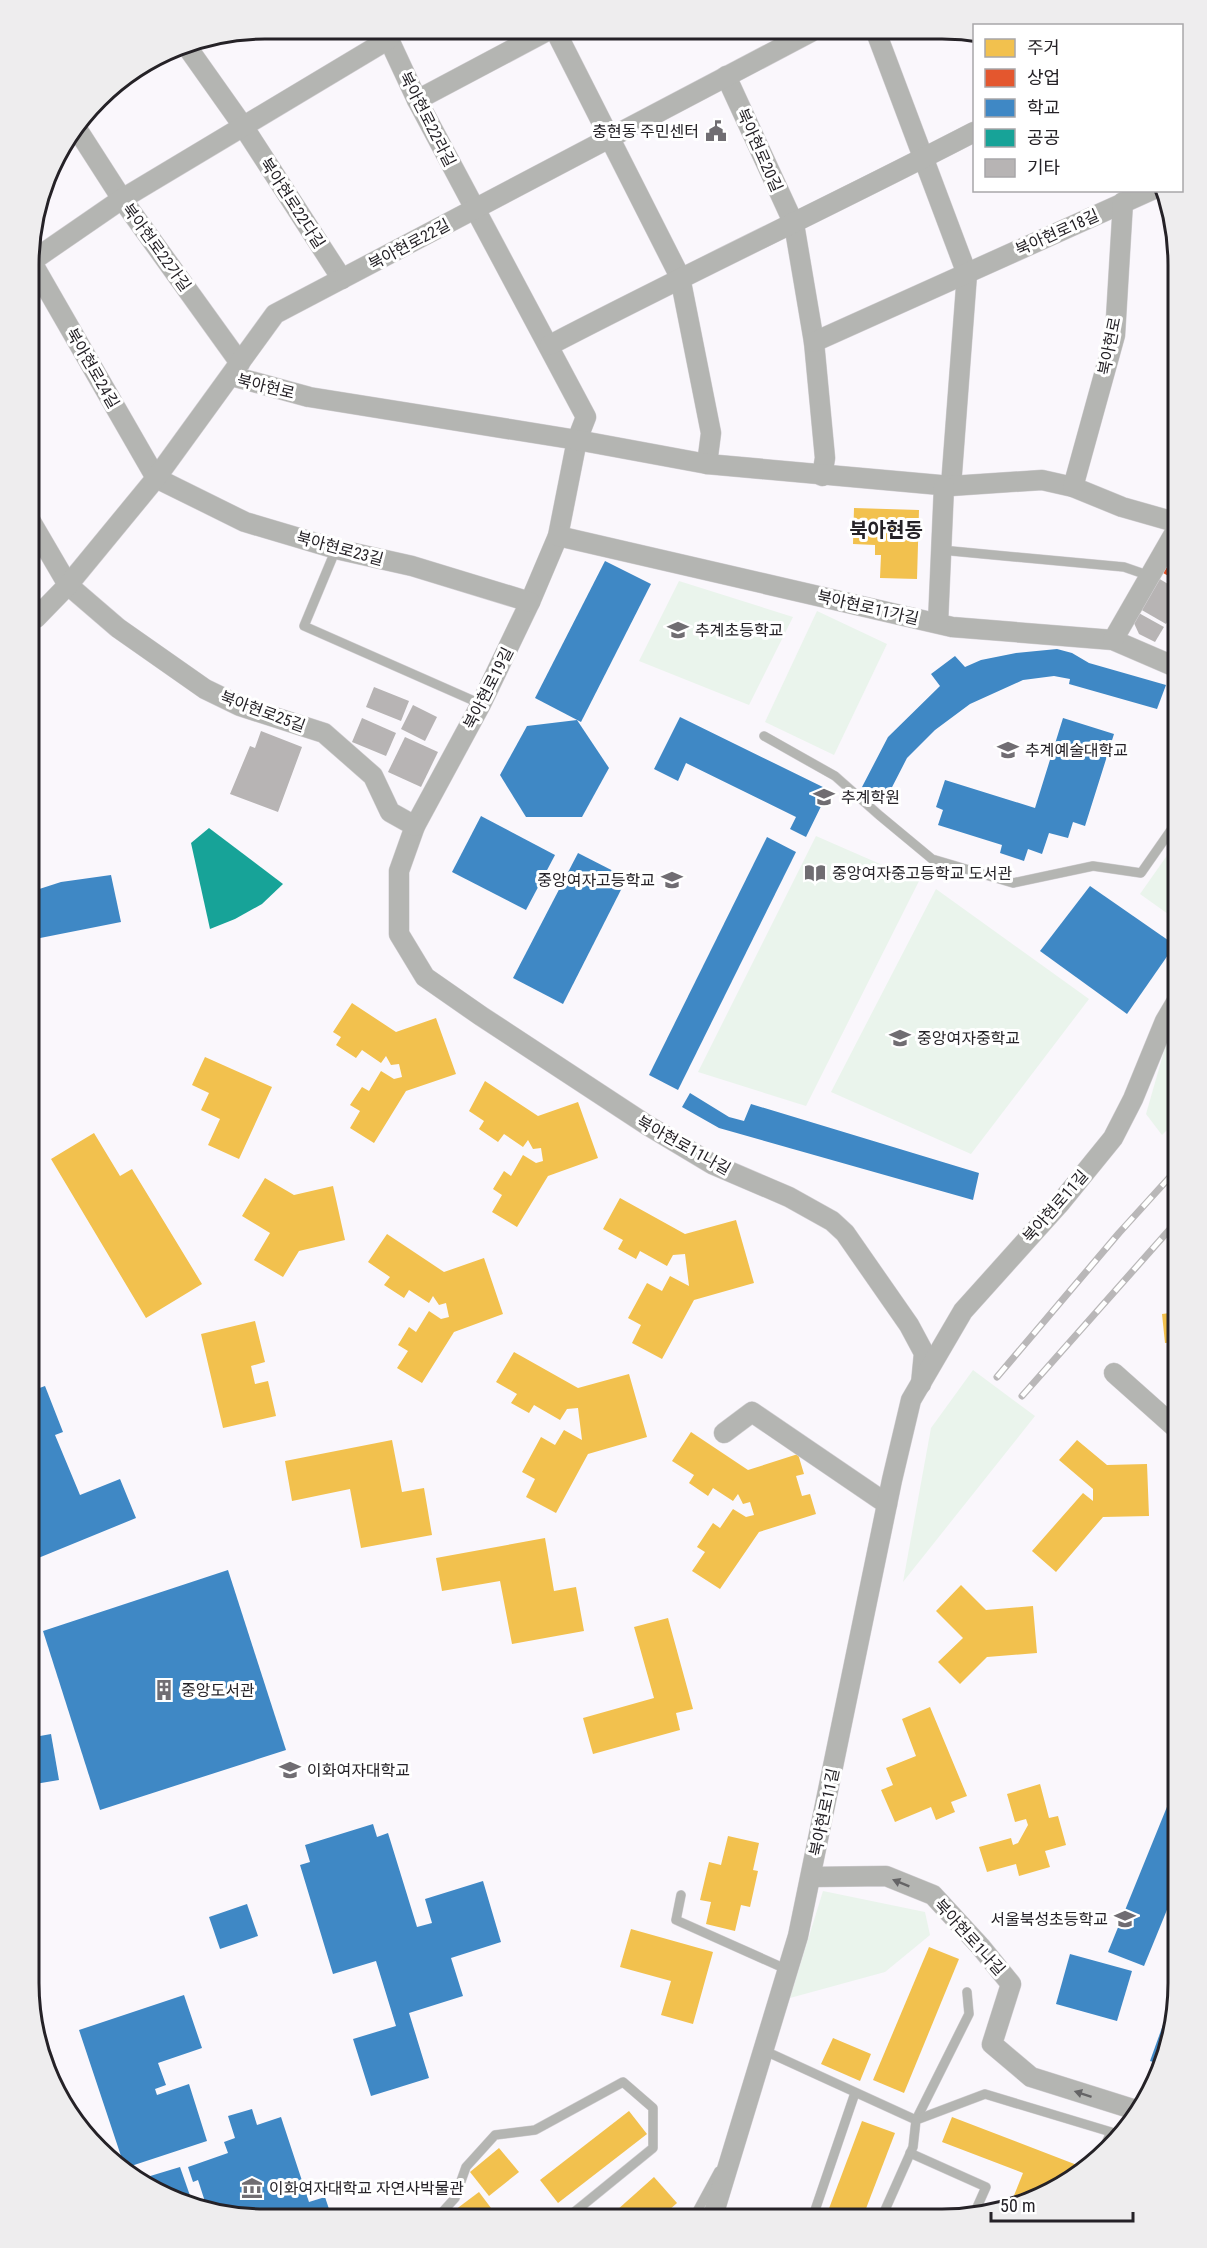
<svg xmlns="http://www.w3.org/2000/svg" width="1207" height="2248" font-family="'Roboto Condensed','Noto Sans KR',sans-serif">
	<rect width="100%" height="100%" fill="#faf7fc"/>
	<g fill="#eaf4ec">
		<path d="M679 581 793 617 749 705 639 661Z"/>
		<path d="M817 611 887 644 834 755 765 722Z"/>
		<path d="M816 836 919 881 806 1106 698 1072Z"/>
		<path d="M1178 840V921L1140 894Z"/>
		<path d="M936 889 1089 999 971 1154 831 1092Z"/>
		<path d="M1178 1018V1119L1162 1135 1146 1114 1170 1030Z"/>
		<path d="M973 1370 1035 1416 903 1582 931 1428Z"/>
		<path d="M823 1891 925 1912 930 1935 885 1972 790 1998Z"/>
	</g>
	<g fill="#f2c14e">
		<path d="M854 508 919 510 917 579 880 578 881 555H875V545L853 544Z"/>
		<path d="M352 1003 396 1032 436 1018 456 1074 406 1091 374 1143 350 1128 360 1111 350 1105 362 1087 369 1091 381 1071 394 1079 402 1077 399 1064 391 1065 386 1056 381 1063 362 1050 356 1058 336 1045 341 1037 333 1032Z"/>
		<path d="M205 1057 272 1087 239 1159 208 1145 220 1119 201 1110 209 1093 192 1085Z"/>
		<path d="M485 1081 538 1116 578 1102 598 1158 548 1176 517 1227 492 1212 502 1195 493 1189 504 1171 511 1176 523 1155 536 1163 543 1161 541 1148 533 1149 528 1140 523 1147 504 1134 498 1142 479 1129 484 1121 469 1111Z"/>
		<path d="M94 1133 120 1176 132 1169 202 1284 146 1318 51 1159Z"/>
		<path d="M265 1178 294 1195 333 1186 345 1240 299 1251 283 1277 254 1260 270 1233 242 1216Z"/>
		<path d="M620 1198 685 1234 736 1220 754 1283 694 1300 662 1359 632 1343 641 1325 628 1318 647 1283 662 1291 670 1276 689 1286 685 1254 673 1255 667 1266 640 1251 636 1259 618 1249 623 1240 603 1229Z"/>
		<path d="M387 1234 444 1272 484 1258 503 1314 454 1332 422 1383 397 1368 408 1351 398 1345 409 1327 416 1332 429 1311 441 1319 449 1317 446 1303 439 1305 433 1296 429 1303 409 1290 404 1298 384 1285 390 1277 368 1262Z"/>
		<path d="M1178 1312V1342L1165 1343 1162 1314Z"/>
		<path d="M255 1321 265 1362 251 1366 255 1384 268 1381 276 1416 223 1428 201 1334Z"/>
		<path d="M514 1352 578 1388 629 1374 647 1437 588 1454 556 1513 526 1497 535 1479 522 1472 541 1437 555 1445 564 1430 582 1440 578 1408 567 1409 560 1420 534 1405 529 1413 511 1403 517 1394 496 1382Z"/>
		<path d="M691 1432 748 1470 798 1454 804 1474 796 1476 802 1496 810 1494 816 1514 759 1532 720 1589 692 1571 705 1552 697 1547 713 1523 720 1528 733 1509 746 1517 754 1515 750 1502 743 1504 738 1494 733 1501 713 1488 708 1496 689 1483 694 1475 672 1461Z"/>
		<path d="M392 1440 402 1492 424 1488 432 1535 361 1548 350 1489 292 1501 285 1461Z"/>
		<path d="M1077 1440 1107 1465 1147 1464 1149 1516 1103 1517 1056 1572 1032 1551 1083 1493 1093 1501V1489L1059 1460Z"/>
		<path d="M545 1538 554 1591 576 1587 584 1631 512 1644 500 1581 442 1591 436 1558Z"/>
		<path d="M961 1585 986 1610 1033 1606 1037 1653 987 1657 960 1684 938 1662 963 1638 936 1611Z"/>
		<path d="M668 1618 693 1709 676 1713 680 1730 593 1754 583 1718 654 1698 634 1627Z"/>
		<path d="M930 1707 967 1796 951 1802 955 1812 936 1820 931 1807 895 1822 881 1790 893 1785 886 1768 916 1756 902 1719Z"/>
		<path d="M1040 1784 1049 1818 1058 1816 1066 1845 1045 1851 1050 1867 1019 1876 1016 1864 987 1872 979 1847 1011 1838 1013 1845 1018 1843 1028 1825 1026 1819 1015 1822 1007 1794Z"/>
		<path d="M728 1836 759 1843 753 1870 758 1871 750 1907 741 1905 735 1931 706 1924 711 1902 700 1900 709 1862 721 1865Z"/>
		<path d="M631 1929 713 1952 693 2024 661 2015 671 1981 620 1967Z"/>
		<path d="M929 1947 959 1959 904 2093 873 2080Z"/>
		<path d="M833 2038 871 2054 860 2081 821 2064Z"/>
		<path d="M629 2111 647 2134 558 2203 540 2180Z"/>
		<path d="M952 2117 1077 2165 1072 2178 1018 2207 1009 2208 1023 2173 942 2142Z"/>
		<path d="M862 2121 895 2133 862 2219H825Z"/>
		<path d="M499 2148 519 2172 489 2196 470 2172Z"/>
		<path d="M654 2177 677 2203 659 2219H607Z"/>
		<path d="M479 2192 494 2212 487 2218H462L455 2210Z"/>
	</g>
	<path fill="#e4572e" d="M1178 549V581L1163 573Z"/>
	<g fill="#3f88c5">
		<path d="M605 561 651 584 581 722 535 698Z"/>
		<path d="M1057 649 1072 653 1089 663 1166 685 1157 709 1069 684 1070 679 1054 676 1023 680 970 704 935 730 907 758 888 795 862 787 888 737 940 686 931 674 955 656 965 667 981 660 1016 653Z"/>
		<path d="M680 717 829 790 806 837 790 829 796 817 686 763 678 781 654 769Z"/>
		<path d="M1063 718 1114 734 1085 826 1073 822 1068 838 1049 833 1042 854 1028 849 1024 861 1000 853 1002 845 938 825 943 810 936 807 945 780 1035 808Z"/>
		<path d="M577 720 609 768 582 817H526L500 775 527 726Z"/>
		<path d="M481 816 555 855 526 910 452 872Z"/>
		<path d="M767 837 796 852 678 1090 649 1075Z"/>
		<path d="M578 853 627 878 563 1004 513 978Z"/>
		<path d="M111 875 121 922 30 940V892L61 882Z"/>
		<path d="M1090 886 1175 945 1127 1014 1040 951Z"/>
		<path d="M690 1093 729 1117 744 1121 751 1104 979 1173 973 1200 719 1128 682 1107Z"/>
		<path d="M29 1377 34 1390 45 1386 63 1432 55 1435 80 1495 120 1479 136 1518 31 1561 29 1557Z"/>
		<path d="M228 1570 286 1750 100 1810 43 1631Z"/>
		<path d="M51 1734 59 1780 29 1785V1738Z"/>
		<path d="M1173 1792 1178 1794V1883L1144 1966 1108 1952Z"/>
		<path d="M373 1824 377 1837 388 1833 417 1927 432 1923 425 1899 483 1881 501 1942 451 1958 463 1996 409 2013 429 2078 371 2096 353 2039 396 2026 376 1961 333 1974 300 1865 310 1862 305 1845Z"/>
		<path d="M247 1904 258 1936 220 1949 209 1917Z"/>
		<path d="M1070 1954 1132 1971 1117 2021 1056 2004Z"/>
		<path d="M1178 1983V1999L1163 2065 1150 2061Z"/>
		<path d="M184 1995 202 2048 158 2063 166 2085 155 2089 157 2095 189 2084 207 2141 125 2168 79 2030Z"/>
		<path d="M252 2109 257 2125 281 2117 309 2202 325 2197 332 2218 234 2217 208 2211 198 2180 193 2182 188 2167 228 2153 224 2142 235 2138 228 2116Z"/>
		<path d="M180 2167 194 2207 174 2201 137 2180Z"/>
	</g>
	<path fill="#17a398" d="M209 828 283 884 262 904 235 919 210 929 191 843Z"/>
	<g fill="#b7b4b4">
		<path d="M1158 578 1178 590V603L1166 624 1140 609Z"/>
		<path d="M1137 612 1164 627 1155 642 1139 634 1133 621Z"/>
		<path d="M374 687 409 701 401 721 366 707Z"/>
		<path d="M413 705 437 717 425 741 401 729Z"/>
		<path d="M362 718 396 733 386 756 352 742Z"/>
		<path d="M261 731 302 747 278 812 230 794 250 746 255 748Z"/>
		<path d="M405 737 438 752 421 787 388 772Z"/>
	</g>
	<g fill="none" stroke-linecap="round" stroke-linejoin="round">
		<defs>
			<g id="service">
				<path d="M336 549 304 626 481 704"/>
				<path d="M941 550 1124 567 1150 576"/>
				<path d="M764 736 835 776 879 815 932 859 1013 883 1093 866 1141 873 1178 820"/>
				<path d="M681 1895 676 1920 788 1970"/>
				<path d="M763 2050 916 2120 969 2014 967 1992"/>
				<path d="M910 2153 986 2187 974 2214"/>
				<path d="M437 2218 455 2198 466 2167 495 2135 535 2130 623 2082 653 2108V2148L567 2218"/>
				<path d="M693 2219 719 2171"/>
				<path d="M812 2219 855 2093"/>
				<path d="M881 2219 913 2147 916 2120 985 2094 1111 2132 1101 2155"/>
			</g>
			<g id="minor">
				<path d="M384 29 417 100 586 417 577 440 558 536 530 602 481 704 415 826 399 871V934L425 977 481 1016 647 1125 712 1164 789 1197 832 1221 845 1233 909 1325 924 1353 921 1384"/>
				<path d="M555 30 680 277 711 433 707 464"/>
				<path d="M876 32 967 274 951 486"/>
				<path d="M185 44 243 126 342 279"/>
				<path d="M726 76 794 224 814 342 825 458 822 476"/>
				<path d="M417 100 549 30"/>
				<path d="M77 129 122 199 240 363"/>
				<path d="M30 259 156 478"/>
				<path d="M32 261 122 199 389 39"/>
				<path d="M814 342 1152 190"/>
				<path d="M550 345C690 272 833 205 974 132"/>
				<path d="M232 376 309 397 577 440 707 464 951 486 1042 480 1073 487 1122 507 1178 523"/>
				<path d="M156 478 245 522 336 549 412 566 530 602"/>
				<path d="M1073 487 1115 335 1123 202"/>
				<path d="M30 520 68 585 118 628 205 689 240 706 324 733 373 776 390 812 415 826"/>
				<path d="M558 536 952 627 1113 640 1178 668"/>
				<path d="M30 620 36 618 68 585 156 478 275 314 811 32"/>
				<path d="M938 623 944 486"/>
				<path d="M1113 640 1178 527"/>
				<path d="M1114 1373 1178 1430"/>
				<path d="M724 1433 752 1412 887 1504"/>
				<path d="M811 1877 886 1876 933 1895 980 1946 1011 1984 992 2044 1031 2077 1139 2111"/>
				<path d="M39 2048 47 2071"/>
				<path d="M712 2219 798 1936 892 1480 911 1400 963 1311 1061 1202 1113 1138 1133 1099 1165 1021 1178 999"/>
			</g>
		</defs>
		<use href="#service" stroke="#d4d1d5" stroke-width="10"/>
		<use href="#minor" stroke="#d4d1d5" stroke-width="21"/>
		<use href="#service" stroke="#b4b5b2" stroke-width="9"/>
		<use href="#minor" stroke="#b4b5b2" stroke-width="20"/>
		<defs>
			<g id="rail">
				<path d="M997 1377 1119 1233 1178 1168"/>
				<path d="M1022 1396 1178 1220"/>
			</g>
		</defs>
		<use href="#rail" stroke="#b9b7b8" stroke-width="7"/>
		<use href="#rail" stroke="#fff" stroke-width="4.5" stroke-dasharray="14" stroke-linecap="butt"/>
	</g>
	<defs><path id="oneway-solid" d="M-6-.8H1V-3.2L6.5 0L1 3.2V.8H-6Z" transform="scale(1.5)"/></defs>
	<g fill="#656466">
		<use href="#oneway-solid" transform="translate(901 1883) rotate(-158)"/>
		<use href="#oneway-solid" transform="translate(1083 2094) rotate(-162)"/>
	</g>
	<defs>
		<symbol id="civic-bare" viewBox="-9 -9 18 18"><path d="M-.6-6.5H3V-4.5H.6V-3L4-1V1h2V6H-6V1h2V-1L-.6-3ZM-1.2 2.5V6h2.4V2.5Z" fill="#706d72" stroke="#fff" stroke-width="2.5" paint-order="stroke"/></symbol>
		<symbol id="school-bare" viewBox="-9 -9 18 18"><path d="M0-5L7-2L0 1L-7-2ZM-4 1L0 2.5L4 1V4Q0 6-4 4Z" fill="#706d72" stroke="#fff" stroke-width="2.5" paint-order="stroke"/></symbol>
		<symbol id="university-bare" viewBox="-9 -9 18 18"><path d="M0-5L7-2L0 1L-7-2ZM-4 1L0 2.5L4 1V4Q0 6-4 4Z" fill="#706d72" stroke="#fff" stroke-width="2.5" paint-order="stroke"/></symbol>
		<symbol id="library-bare" viewBox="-9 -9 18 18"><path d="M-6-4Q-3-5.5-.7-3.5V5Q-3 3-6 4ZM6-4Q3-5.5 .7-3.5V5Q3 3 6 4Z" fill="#706d72" stroke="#fff" stroke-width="2.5" paint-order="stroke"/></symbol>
		<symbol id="building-bare" viewBox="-9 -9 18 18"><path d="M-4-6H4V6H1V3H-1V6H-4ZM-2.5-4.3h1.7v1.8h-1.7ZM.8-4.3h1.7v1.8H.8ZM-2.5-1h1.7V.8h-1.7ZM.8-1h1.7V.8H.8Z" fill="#706d72" stroke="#fff" stroke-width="2.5" paint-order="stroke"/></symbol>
		<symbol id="museum-bare" viewBox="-9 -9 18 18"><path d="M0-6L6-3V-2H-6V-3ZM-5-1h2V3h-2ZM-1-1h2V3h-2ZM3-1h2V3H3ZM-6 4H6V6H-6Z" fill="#706d72" stroke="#fff" stroke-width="2.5" paint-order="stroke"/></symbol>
	</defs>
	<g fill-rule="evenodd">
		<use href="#civic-bare" x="701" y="116" width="30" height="30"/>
		<use href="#school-bare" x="663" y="615" width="30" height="30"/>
		<use href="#university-bare" x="993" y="735" width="30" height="30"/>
		<use href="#school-bare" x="809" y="782" width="30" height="30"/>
		<use href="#library-bare" x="800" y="858" width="30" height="30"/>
		<use href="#school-bare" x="657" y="865" width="30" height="30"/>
		<use href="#school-bare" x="885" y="1023" width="30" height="30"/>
		<use href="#building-bare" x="149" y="1675" width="30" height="30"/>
		<use href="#university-bare" x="275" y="1755" width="30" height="30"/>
		<use href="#school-bare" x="1110" y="1904" width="30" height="30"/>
		<use href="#museum-bare" x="237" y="2173" width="30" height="30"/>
	</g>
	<g text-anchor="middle" stroke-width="6" stroke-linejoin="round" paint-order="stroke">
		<g font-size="16" fill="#252227" stroke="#fff">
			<text transform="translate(428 119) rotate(63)" y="6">북아현로22라길</text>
			<text transform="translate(760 150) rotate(66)" y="6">북아현로20길</text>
			<text transform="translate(293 203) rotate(57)" y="6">북아현로22다길</text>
			<text transform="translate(1057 232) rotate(-24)" y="6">북아현로18길</text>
			<text transform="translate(409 244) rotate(-28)" y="6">북아현로22길</text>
			<text transform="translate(157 247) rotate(54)" y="6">북아현로22가길</text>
			<text transform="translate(1109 346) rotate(-79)" y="6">북아현로</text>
			<text transform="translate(93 368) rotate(60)" y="6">북아현로24길</text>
			<text transform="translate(266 386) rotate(14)" y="6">북아현로</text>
			<text transform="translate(340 548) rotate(15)" y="6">북아현로23길</text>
			<text transform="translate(868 607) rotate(13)" y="6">북아현로11가길</text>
			<text transform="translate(488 688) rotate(-63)" y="6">북아현로19길</text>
			<text transform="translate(263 711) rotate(20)" y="6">북아현로25길</text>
			<text transform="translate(684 1145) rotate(29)" y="6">북아현로11나길</text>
			<text transform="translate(1055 1206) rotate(-49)" y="6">북아현로11길</text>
			<text transform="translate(824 1812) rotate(-78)" y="6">북아현로11길</text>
			<text transform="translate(970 1937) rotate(48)" y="6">북아현로1나길</text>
		</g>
		<g font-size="16" fill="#252227" stroke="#fff" text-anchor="start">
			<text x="699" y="137" text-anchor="end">충현동 주민센터</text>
			<text x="695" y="636">추계초등학교</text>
			<text x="1025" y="756">추계예술대학교</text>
			<text x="841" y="803">추계학원</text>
			<text x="832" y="879">중앙여자중고등학교 도서관</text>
			<text x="655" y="886" text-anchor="end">중앙여자고등학교</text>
			<text x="917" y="1044">중앙여자중학교</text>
			<text x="181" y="1696">중앙도서관</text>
			<text x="307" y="1776">이화여자대학교</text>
			<text x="1108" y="1925" text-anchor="end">서울북성초등학교</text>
			<text x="269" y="2194">이화여자대학교 자연사박물관</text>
		</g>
		<g font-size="20" font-weight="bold" fill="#252227" stroke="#fff">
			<text x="886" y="537">북아현동</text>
		</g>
	</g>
	<path d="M0 0H1207V2248H0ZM265 39H942A226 226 0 0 1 1168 265V1983A226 226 0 0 1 942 2209H265A226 226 0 0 1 39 1983V265A226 226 0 0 1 265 39Z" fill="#eeedee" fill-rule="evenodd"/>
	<path fill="none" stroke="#252227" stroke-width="3" d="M265 39H942A226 226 0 0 1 1168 265V1983A226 226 0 0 1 942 2209H265A226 226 0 0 1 39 1983V265A226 226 0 0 1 265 39Z"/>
	<rect x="973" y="24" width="210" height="168" fill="#ffffff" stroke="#a8a7a9" stroke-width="1.5"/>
	<rect x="985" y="39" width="30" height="18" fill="#f2c14e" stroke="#a8a7a9" stroke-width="1.5"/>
	<text x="1027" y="54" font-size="18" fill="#252227">주거</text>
	<rect x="985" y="69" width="30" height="18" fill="#e4572e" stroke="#a8a7a9" stroke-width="1.5"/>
	<text x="1027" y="84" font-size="18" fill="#252227">상업</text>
	<rect x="985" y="99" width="30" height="18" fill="#3f88c5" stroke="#a8a7a9" stroke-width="1.5"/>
	<text x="1027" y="114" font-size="18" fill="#252227">학교</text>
	<rect x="985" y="129" width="30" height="18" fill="#17a398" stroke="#a8a7a9" stroke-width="1.5"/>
	<text x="1027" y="144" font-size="18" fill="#252227">공공</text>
	<rect x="985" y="159" width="30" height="18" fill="#b7b4b4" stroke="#a8a7a9" stroke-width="1.5"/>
	<text x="1027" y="174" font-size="18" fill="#252227">기타</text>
	<path d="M991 2212v9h142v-9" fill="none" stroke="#252227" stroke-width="3"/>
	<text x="1000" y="2212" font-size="18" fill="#252227" stroke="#ffffff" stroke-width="4.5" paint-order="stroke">50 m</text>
</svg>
